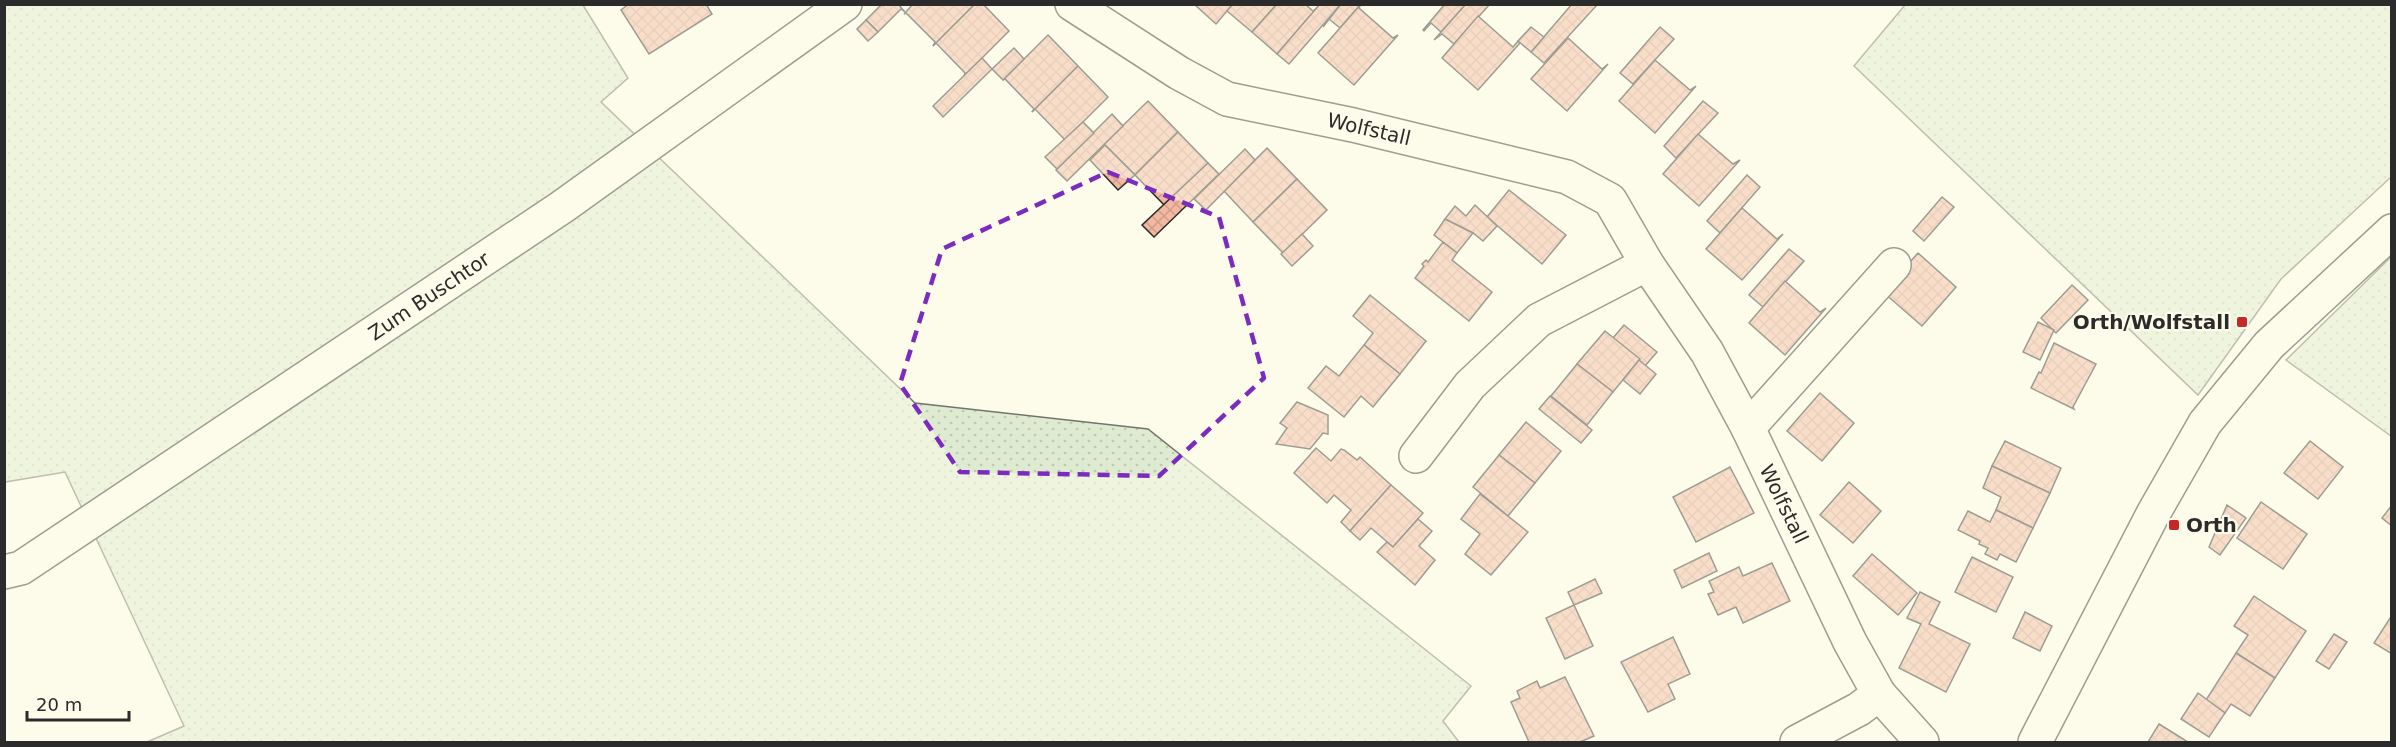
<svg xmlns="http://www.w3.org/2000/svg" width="2396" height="747" font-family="'DejaVu Sans',sans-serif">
	<defs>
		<pattern id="grass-dots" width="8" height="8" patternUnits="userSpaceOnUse" patternTransform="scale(1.5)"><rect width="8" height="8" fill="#deebd1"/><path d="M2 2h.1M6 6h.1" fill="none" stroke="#bfcab4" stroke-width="1.8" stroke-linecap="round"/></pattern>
		<pattern id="building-cross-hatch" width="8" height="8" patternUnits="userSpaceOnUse" patternTransform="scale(1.5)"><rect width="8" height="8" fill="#f2b8a0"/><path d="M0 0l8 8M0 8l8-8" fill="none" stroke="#d09e8a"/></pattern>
	</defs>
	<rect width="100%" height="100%" fill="#fdfbea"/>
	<g fill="url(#grass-dots)" stroke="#74746e" stroke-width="1.5">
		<path d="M5 5H583L628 78 601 102 915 403 1148 429 1471 686 1443 721 1459 742H147L184 726 65 472 5 482Z"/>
		<path d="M1905 5H2391V177L2281 279 2198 395 1854 66Z"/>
		<path d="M2391 257V436L2286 360Z"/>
	</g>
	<g fill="url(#building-cross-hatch)" stroke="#2b2b2b" stroke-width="1.5">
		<path d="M629 4H706L712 14 649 54 621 10Z"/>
		<path d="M882 4H898L905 12 901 9 878 32 866 20Z"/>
		<path d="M913 4H975L933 46 935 42 906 13 904 14Z"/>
		<path d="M975 4H983L1009 31 964 76 965 73 936 43 933 46Z"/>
		<path d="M1194 4H1233L1216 24Z"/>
		<path d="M1233 4H1277L1252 32 1227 11Z"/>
		<path d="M1277 4H1305L1313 11 1319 6 1277 54 1252 32Z"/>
		<path d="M1320 4H1341L1289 64 1277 54Z"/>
		<path d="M1341 4H1361L1340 28 1329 19 1323 27Z"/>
		<path d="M1361 4 1359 8 1393 38 1398 35 1354 85 1318 53Z"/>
		<path d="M1445 4H1466L1441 32 1431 23 1424 31 1423 30Z"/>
		<path d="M1466 4H1490L1454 44 1442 34 1434 40Z"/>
		<path d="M1572 4 1597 5 1544 63 1531 52Z"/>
		<path d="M1478 16 1513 47 1518 41 1520 43 1478 90 1442 58Z"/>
		<path d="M866 20 878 32 868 41 857 29Z"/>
		<path d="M1531 27 1544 37 1531 52 1518 41Z"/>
		<path d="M1660 27 1674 39 1633 84 1620 73Z"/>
		<path d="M1048 35 1078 66 1032 112 1034 109 1005 79 1003 80Z"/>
		<path d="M1568 38 1602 69 1608 64 1567 111 1531 79Z"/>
		<path d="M1014 48 1024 59 1003 80 992 69Z"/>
		<path d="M982 58 992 69 943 117 933 106Z"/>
		<path d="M1655 60 1690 90 1696 86 1655 133 1619 101Z"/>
		<path d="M1078 66 1108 97 1065 140 1035 109 1032 112Z"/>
		<path d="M1148 101 1178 132 1135 175 1104 144Z"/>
		<path d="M1703 101 1718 113 1676 158 1664 146Z"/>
		<path d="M1112 114 1123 126 1067 181 1056 170Z"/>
		<path d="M1083 122 1094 133 1057 169 1045 157Z"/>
		<path d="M1178 132 1208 163 1165 206 1135 175Z"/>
		<path d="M1698 134 1733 164 1740 160 1699 206 1663 174Z"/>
		<path d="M1105 145 1135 175 1118 190 1090 160Z"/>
		<path d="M1267 148 1297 179 1253 222 1224 191Z"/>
		<path d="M1245 149 1255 160 1206 210 1194 199Z"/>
		<path d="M1208 163 1219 174 1154 237 1142 225Z"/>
		<path d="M1747 175 1760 187 1720 233 1707 221Z"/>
		<path d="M1297 179 1327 210 1283 253 1253 222Z"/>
		<path d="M1509 190 1566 235 1542 264 1487 217Z"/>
		<path d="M1942 197 1954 207 1924 241 1913 231Z"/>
		<path d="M1475 205 1497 226 1483 241 1473 233 1445 219 1455 206 1466 216Z"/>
		<path d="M1742 208 1777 239 1783 234 1742 280 1706 249Z"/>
		<path d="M1445 219 1473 233 1457 253 1434 235Z"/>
		<path d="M1302 234 1313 246 1292 266 1281 254Z"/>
		<path d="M1443 242 1457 253 1452 260 1492 292 1469 321 1415 278 1424 266 1422 264 1426 260 1428 262Z"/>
		<path d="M1789 249 1804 261 1763 307 1749 295Z"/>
		<path d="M1918 253 1956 287 1922 326 1883 292Z"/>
		<path d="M1785 281 1820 312 1826 308 1785 355 1749 323Z"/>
		<path d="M2072 285 2088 300 2056 333 2041 318Z"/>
		<path d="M1370 295 1426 341 1400 374 1364 345 1373 333 1353 316Z"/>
		<path d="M2038 322 2054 330 2040 360 2023 352Z"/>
		<path d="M1624 325 1657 352 1645 366 1613 338Z"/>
		<path d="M1605 331 1640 359 1613 392 1577 364Z"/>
		<path d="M2054 343 2096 364 2073 407 2074 409 2031 388 2039 372 2041 373Z"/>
		<path d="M1364 345 1400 374 1373 407 1361 396 1344 417 1308 388 1326 366 1339 376Z"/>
		<path d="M1639 360 1656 374 1640 394 1623 380Z"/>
		<path d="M1577 364 1613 392 1587 425 1551 396Z"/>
		<path d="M1820 393 1854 423 1822 461 1787 431Z"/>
		<path d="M1550 396 1592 430 1581 443 1539 409Z"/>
		<path d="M1297 402 1328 415V434L1323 433 1310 449 1276 444 1287 428 1280 423Z"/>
		<path d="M1526 422 1561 451 1535 483 1499 455Z"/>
		<path d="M2005 441 2061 468 2050 493 1992 466Z"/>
		<path d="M2310 441 2343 467 2318 499 2284 473Z"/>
		<path d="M1316 448 1331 461 1341 449 1344 450 1357 460 1360 457 1391 485 1350 531 1341 522 1351 510 1334 495 1327 503 1294 473Z"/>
		<path d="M1499 455 1535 483 1508 516 1473 487Z"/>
		<path d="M1992 466 2050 493 2033 528 1996 510 2001 497 1983 488Z"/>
		<path d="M1730 467 1754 513 1696 542 1673 497Z"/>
		<path d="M1849 482 1881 511 1853 543 1820 515Z"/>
		<path d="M1391 485 1423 513 1393 547 1371 528 1360 540 1350 531Z"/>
		<path d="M1480 494 1528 532 1491 575 1465 554 1480 534 1461 519Z"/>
		<path d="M2261 502 2307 534 2283 569 2237 538Z"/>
		<path d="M2227 505 2246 518 2220 555 2209 547Z"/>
		<path d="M2392 505V526L2382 518Z"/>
		<path d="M1996 510 2033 528 2016 562 2000 554 1997 560 1985 554 1988 548 1979 544 1980 541 1958 530 1968 511 1990 522Z"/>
		<path d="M1418 519 1432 531 1419 546 1435 560 1415 585 1377 552 1387 542 1393 547Z"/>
		<path d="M1709 553 1717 571 1682 588 1674 570Z"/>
		<path d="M1872 554 1917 593 1898 615 1853 576Z"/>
		<path d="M1972 557 2013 577 1996 612 1955 592Z"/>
		<path d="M1772 563 1790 601 1743 623 1736 607 1718 615 1708 594 1714 592 1709 581 1739 567 1743 576Z"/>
		<path d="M1595 579 1602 593 1574 605 1568 592Z"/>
		<path d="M1920 592 1940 602 1929 624 1970 644 1946 692 1899 668 1921 624 1907 618Z"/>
		<path d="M2254 596 2306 631 2275 678 2236 653 2248 635 2234 626Z"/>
		<path d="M1574 605 1593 646 1565 659 1546 618Z"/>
		<path d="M2025 612 2052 626 2040 651 2013 638Z"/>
		<path d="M2392 615V654L2374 643Z"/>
		<path d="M2334 634 2347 642 2329 669 2316 661Z"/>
		<path d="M1673 637 1690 674 1668 684 1675 699 1648 712 1621 662Z"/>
		<path d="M2236 653 2275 678 2250 716 2231 704 2225 713 2206 700Z"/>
		<path d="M1565 677 1594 736 1580 742H1529L1511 702 1520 698 1517 691 1537 681 1540 688Z"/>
		<path d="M2198 693 2225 713 2209 737 2181 719Z"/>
		<path d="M2159 724 2188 742H2148Z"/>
	</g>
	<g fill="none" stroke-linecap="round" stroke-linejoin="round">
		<defs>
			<g id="minor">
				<path d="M1072 4 1179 73 1227 99 1353 125 1567 177 1610 200 1647 264 1707 352 1748 428 1850 642 1879 694 1922 742"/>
				<path d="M1748 428 1894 265"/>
				<path d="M1416 456 1470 385 1539 320 1647 264"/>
				<path d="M4 572 21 568 562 207 845 4"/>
				<path d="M1797 742 1859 709 1879 694"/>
			</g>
			<path id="major" d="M2035 742 2153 514 2205 423 2269 345 2392 231"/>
		</defs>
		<use href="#minor" stroke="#2b2b2b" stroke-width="36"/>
		<use href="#major" stroke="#2b2b2b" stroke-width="36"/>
		<use href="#minor" stroke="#fdfbea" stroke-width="33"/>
		<use href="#major" stroke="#fdfbea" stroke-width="33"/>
	</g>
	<path d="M0 0H2396V747H0ZM1108 172 1219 217 1264 378 1159 476 960 472 900 384 942 249Z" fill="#fdfbea" fill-opacity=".55" fill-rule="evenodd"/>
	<path fill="none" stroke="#7b2cbf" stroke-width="4.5" stroke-dasharray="12 8" stroke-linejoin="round" d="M1108 172 1219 217 1264 378 1159 476 960 472 900 384 942 249Z"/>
	<g fill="#c62828" stroke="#fdfbea" stroke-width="2">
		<rect x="2236" y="316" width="12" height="12" rx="3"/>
		<rect x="2168" y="519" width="12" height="12" rx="3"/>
	</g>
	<g text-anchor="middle" stroke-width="4.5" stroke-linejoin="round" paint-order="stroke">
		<g font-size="20" fill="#2b2b2b" stroke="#fdfbea">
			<text transform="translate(1369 129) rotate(13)" y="7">Wolfstall</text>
			<text transform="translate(429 296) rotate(-34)" y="7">Zum Buschtor</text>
			<text transform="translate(1784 504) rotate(64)" y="7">Wolfstall</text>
		</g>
		<g font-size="20" font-weight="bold" fill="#2b2b2b" stroke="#fdfbea" text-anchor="end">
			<text x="2230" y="329">Orth/Wolfstall</text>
			<text x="2186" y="532" text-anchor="start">Orth</text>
		</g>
	</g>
	<rect width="2396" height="747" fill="none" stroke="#2b2b2b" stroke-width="12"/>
	<path d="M27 711v9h102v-9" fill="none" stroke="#2b2b2b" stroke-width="3"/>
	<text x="36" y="711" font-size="18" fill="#2b2b2b" stroke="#fdfbea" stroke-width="4.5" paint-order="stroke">20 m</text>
</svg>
